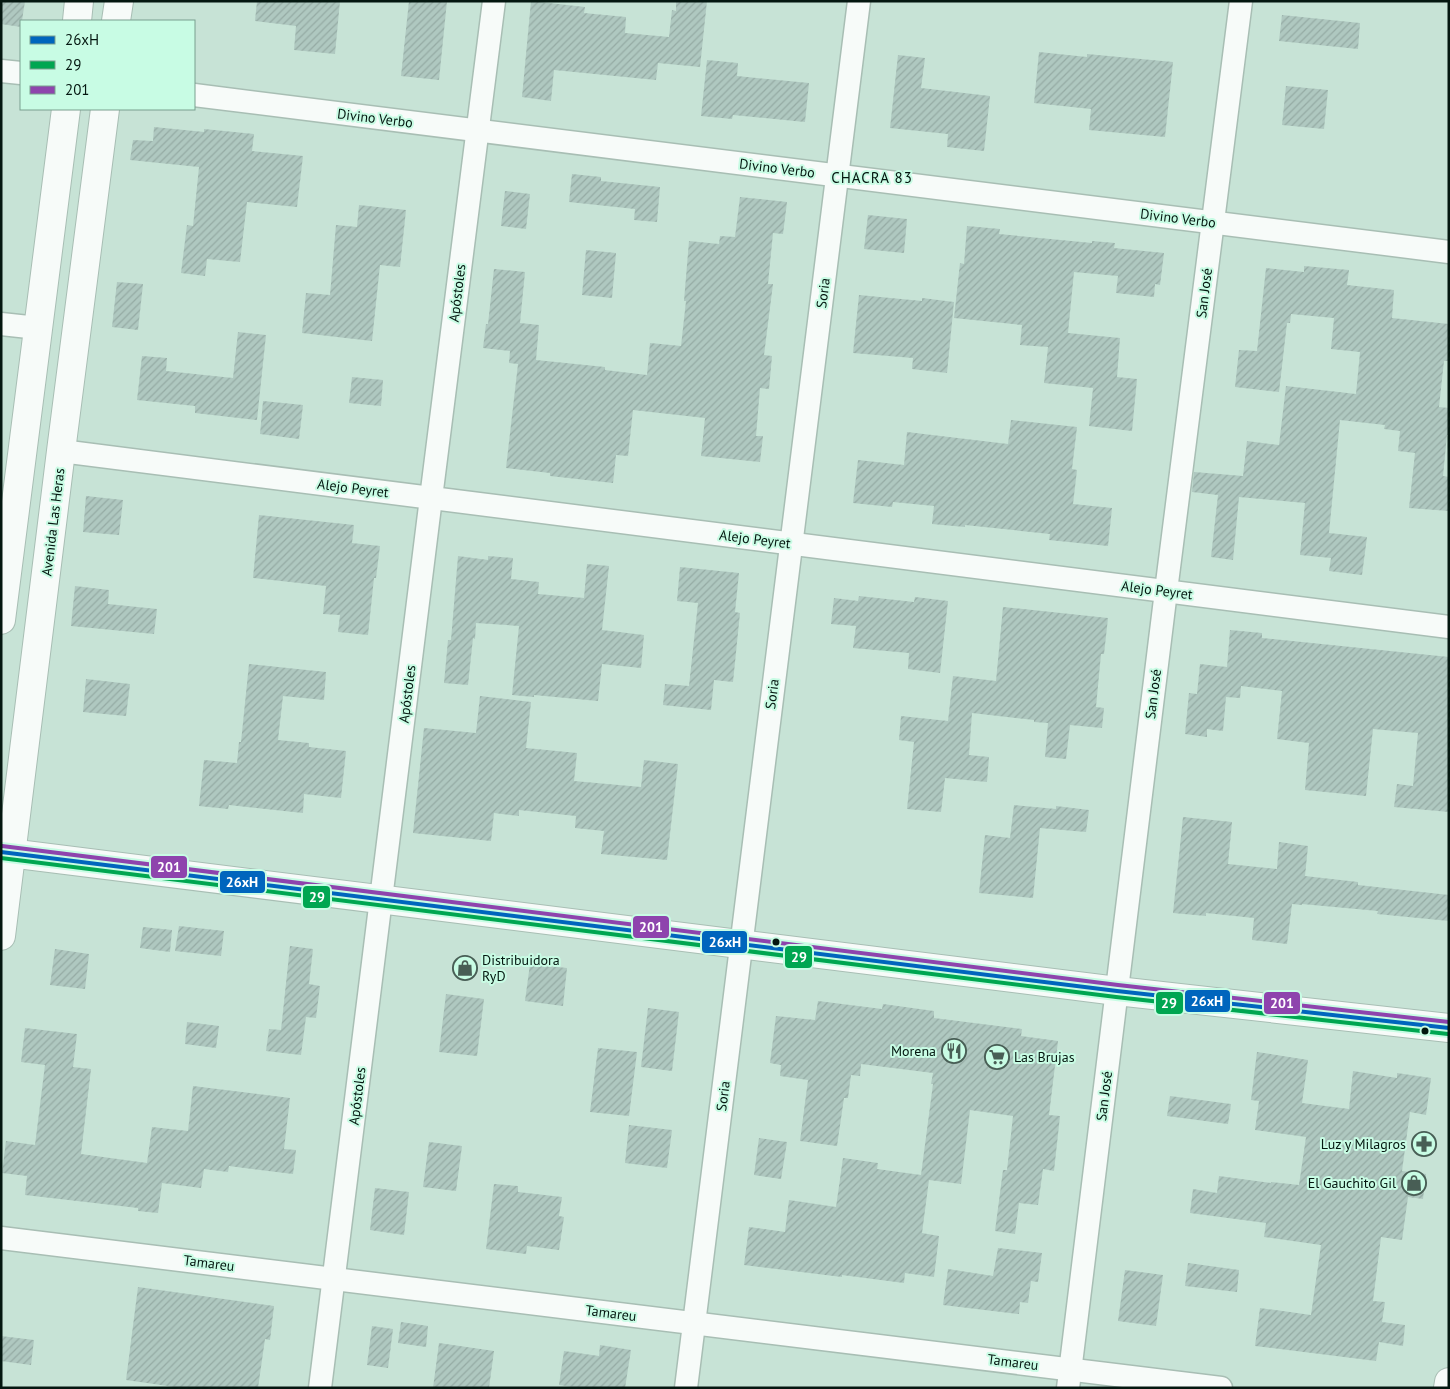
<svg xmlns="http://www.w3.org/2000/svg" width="1450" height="1389" font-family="'PT Sans',sans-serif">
	<defs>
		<pattern id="building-hatch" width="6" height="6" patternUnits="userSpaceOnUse" patternTransform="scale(1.25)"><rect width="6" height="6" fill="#afc8c0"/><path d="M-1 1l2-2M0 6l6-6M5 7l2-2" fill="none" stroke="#95aba4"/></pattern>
	</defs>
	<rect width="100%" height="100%" fill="#c7e3d6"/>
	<g fill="url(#building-hatch)">
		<path d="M1 1H25L21 27 1 24Z"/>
		<path d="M257 1H340L335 54 294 50 296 26 255 21Z"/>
		<path d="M409 1H447L439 80 401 76Z"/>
		<path d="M531 1 585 7 584 13 626 17 625 33 669 37 672 10 676 11V1H707L700 67 658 63 656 80 554 70 551 101 522 97Z"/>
		<path d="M1282 15 1360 23 1358 49 1279 41Z"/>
		<path d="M1039 52 1087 57V54L1173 62 1165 137 1089 130 1091 109 1034 103Z"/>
		<path d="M898 55 925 58 921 88 990 96 984 151 947 147 948 134 890 128Z"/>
		<path d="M707 60 738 63 737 76 809 83 805 122 733 115 732 119 701 116Z"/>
		<path d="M1286 86 1328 90 1324 129 1282 125Z"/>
		<path d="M154 127 204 132V129L254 134 252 151 303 156 297 207 247 202 240 262 207 259 205 276 181 273 187 225 193 226 199 167 130 160 133 140 153 141Z"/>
		<path d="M572 174 601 177V181L660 187 657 222 634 220 635 209 569 202Z"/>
		<path d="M505 191 530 194 526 229 501 226Z"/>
		<path d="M740 197 787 202 783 234 773 233 768 284H773L764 355 772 356 769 389 760 388 756 436H763L760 462 701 456 705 418 633 410 628 456 616 455 613 483 550 476V473L506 468 518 364 509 363 510 351 483 348 486 324H488L494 269 525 272 520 323 539 325 536 360 605 367V370L647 375 650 343 681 346 686 301H684L689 241 719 244 720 236 735 237Z"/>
		<path d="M359 205 406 210 400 267 380 265 372 341 302 333 306 293 330 295 336 225 357 227Z"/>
		<path d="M868 215 907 219 904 253 864 249Z"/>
		<path d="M967 226 1000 229 999 234 1092 243V241L1115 243 1114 248 1164 253 1160 285 1155 284 1154 297 1116 293 1118 276 1074 272 1068 333 1120 338 1117 377 1137 379 1132 431 1089 426 1093 388 1044 383 1048 347 1020 345 1022 325 954 318 960 263 964 264Z"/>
		<path d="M586 250 616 253 612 298 582 295Z"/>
		<path d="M1304 266 1349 270 1347 285 1394 290 1392 318 1449 324V361H1444L1439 407 1449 408V435H1447L1443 476 1449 477V511L1409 508 1415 453 1398 451 1400 431 1384 429 1385 425 1340 420 1329 533 1367 537 1362 575 1329 571 1331 558 1300 555 1305 503 1239 497 1233 560 1211 557 1218 495 1192 492 1194 472 1243 476 1247 441 1279 445 1286 386 1356 394 1360 352 1331 349 1334 318 1291 314 1290 323H1287L1279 392 1235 387 1239 350 1257 351 1266 268 1304 272Z"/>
		<path d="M117 282 143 284 138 330 112 327Z"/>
		<path d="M859 295 922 301V298L954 302 947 373 912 369 913 358 853 353Z"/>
		<path d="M238 332 266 335 257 420 195 413V406L137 400 142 356 167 358 166 371 233 378Z"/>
		<path d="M352 377 383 380 381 406 349 403Z"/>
		<path d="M263 401 303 405 299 439 260 434Z"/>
		<path d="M1011 420 1077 427 1072 469 1077 470 1073 504 1112 508 1108 546 1049 540 1050 534 965 525V527L932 524 934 506 893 502 892 507 853 503 858 460 904 465 907 432 1008 444Z"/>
		<path d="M86 496 123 500 119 535 83 532Z"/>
		<path d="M259 515 354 525 352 543 380 546 376 578H374L368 635 338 632 340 615 323 614 326 586 253 578Z"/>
		<path d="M458 556 488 560V556L513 558 511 579 539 582 538 594 584 598 587 564 609 566 602 630 644 635 641 668 602 664 598 701 534 695V697L512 695 519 626 476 623 475 639 473 638 468 685 444 683 448 640H451Z"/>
		<path d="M680 567 739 573 735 612 740 613 733 682 714 680 711 710 663 705 665 684 689 686 698 603 677 601Z"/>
		<path d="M75 586 109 590 108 604 157 609 154 634 71 626Z"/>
		<path d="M859 596 914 602 915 597 948 601 940 673 908 669 909 653 853 648 856 626 831 624 834 598 858 601Z"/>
		<path d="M1003 607 1108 618 1104 654H1101L1096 707 1104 708 1102 728 1070 725 1066 759 1045 757 1048 723 1034 722V720L972 713 969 755 989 757 987 782 945 778 941 812 907 809 914 742 899 740 901 716 948 721 953 676 996 681Z"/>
		<path d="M1230 630 1262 633V638L1449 657V812L1394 807 1397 784 1413 786 1418 733 1373 729 1366 796 1305 790 1309 743 1277 739 1282 691 1241 686 1240 698 1226 697 1223 731 1207 729V737L1185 734 1189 693 1197 694 1200 664 1227 667Z"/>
		<path d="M249 664 326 672 324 700 283 696 278 740 309 743V747L346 751 341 798 304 794 303 813 229 805 228 809 199 806 204 760 237 763 239 742H241Z"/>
		<path d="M86 679 130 684 126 716 83 712Z"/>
		<path d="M480 696 531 702 526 748 577 753 574 781 641 787 644 760 678 764 667 860 601 854 604 831 575 828 576 816 519 810V816L494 813 491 841 413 833 424 728 476 733Z"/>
		<path d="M1014 805 1056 809V806L1089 810 1086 832 1040 828 1033 898 979 893 985 835 1010 838Z"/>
		<path d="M1183 817 1232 822 1228 864 1277 869 1279 842 1308 846 1305 876 1358 882V885L1449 895V921L1377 914 1378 911 1302 904V905L1292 904 1287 944 1252 940 1254 918 1206 913V916L1173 913Z"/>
		<path d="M179 926 224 931 221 956 175 951Z"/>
		<path d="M143 927 172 930 170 952 140 948Z"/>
		<path d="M290 946 313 949 309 984 320 986 316 1018 306 1017 301 1055 266 1051 269 1029 281 1030Z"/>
		<path d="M55 949 89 954 85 989 50 985Z"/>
		<path d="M530 964 567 968 563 1006 525 1001Z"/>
		<path d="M446 994 484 999 477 1056 439 1052Z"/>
		<path d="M818 1001 882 1009 883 1004 934 1011V1018L1022 1029 1021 1036 1058 1041 1049 1115 1060 1116 1054 1171 1043 1169 1038 1205 1019 1203 1015 1234 995 1231 1003 1170H1007L1013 1116 970 1110 961 1184 929 1180 922 1233 939 1236 934 1277 905 1273 904 1283 842 1275V1277L744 1265 749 1227 785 1232 789 1200 836 1207 843 1158 878 1163 877 1169 921 1175 933 1084H931L933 1073 861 1064 860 1076 851 1075 848 1098H844L837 1146 800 1141 808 1080 780 1076 781 1065 770 1063 776 1016 815 1020Z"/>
		<path d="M648 1008 679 1012 672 1071 641 1067Z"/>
		<path d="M187 1022 219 1026 216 1048 185 1044Z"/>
		<path d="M25 1028 77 1034 73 1067 91 1069 81 1154 147 1163 152 1127 188 1131 193 1086 290 1098 284 1149 296 1150 293 1174 229 1166 228 1172 204 1169 201 1188 162 1183 158 1213 138 1211V1208L25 1195 27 1176 2 1173 6 1141 35 1145 45 1065 21 1062Z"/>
		<path d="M598 1048 637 1052 629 1116 590 1112Z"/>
		<path d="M1257 1052 1308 1060 1302 1103 1349 1109 1353 1071 1397 1078V1073L1431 1078 1426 1115 1410 1112 1402 1171 1426 1174 1423 1199 1408 1197 1402 1240 1381 1237 1373 1301 1385 1302 1382 1322 1405 1325 1403 1346 1379 1342 1376 1361 1255 1346 1260 1308 1311 1315 1321 1245 1264 1237 1266 1223 1190 1213 1193 1189 1217 1193 1219 1176 1271 1183V1182L1299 1185 1306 1137 1255 1130 1259 1101 1251 1100Z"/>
		<path d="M1170 1096 1231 1104 1228 1124 1167 1116Z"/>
		<path d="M629 1125 672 1130 667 1168 625 1163Z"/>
		<path d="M759 1138 787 1142 781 1179 754 1175Z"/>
		<path d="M429 1142 462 1146 456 1191 423 1187Z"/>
		<path d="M494 1184 518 1186V1192L562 1197 559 1216 564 1217 559 1250 527 1246 526 1254 486 1249Z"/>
		<path d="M375 1188 409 1192 404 1235 370 1230Z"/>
		<path d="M998 1248 1042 1253 1038 1282 1031 1281 1028 1303 1020 1302 1019 1314 943 1305 948 1269 993 1276Z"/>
		<path d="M1188 1263 1239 1270 1237 1292 1185 1286Z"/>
		<path d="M1125 1270 1163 1275 1156 1326 1118 1321Z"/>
		<path d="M138 1287 274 1306 270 1340 265 1339 258 1388H182L126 1380Z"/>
		<path d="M401 1322 428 1326 426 1347 398 1343Z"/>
		<path d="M372 1326 393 1329 388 1368 367 1365Z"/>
		<path d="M1 1336 34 1340 31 1365 1 1361Z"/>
		<path d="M439 1343 494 1351 489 1388H433Z"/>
		<path d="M600 1345 631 1350 625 1388H580L559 1385 564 1351 599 1356Z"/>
	</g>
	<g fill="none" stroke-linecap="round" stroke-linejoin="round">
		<defs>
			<g id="street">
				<path d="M1 71 21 73"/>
				<path d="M194 95 1449 252"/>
				<path d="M1 324 38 328"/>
				<path d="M61 451 1449 627"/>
				<path d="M1 1238 1221 1388"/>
				<path d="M320 1388 431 498 494 1"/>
				<path d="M686 1388 859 1"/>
				<path d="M1068 1388 1166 591 1241 1"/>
			</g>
			<g id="secondary">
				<path d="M77 21 79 1"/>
				<path d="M116 21 119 1"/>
				<path d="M1 620 66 109"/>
				<path d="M1 852 1117 991 1449 1028"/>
				<path d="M1 936 61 451 105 109"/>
			</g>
			<path id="primary" d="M1448 1388 1449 1382"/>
		</defs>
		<use href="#street" stroke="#a8beb4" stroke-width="25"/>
		<use href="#secondary" stroke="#a8beb4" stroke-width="30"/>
		<use href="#primary" stroke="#a8beb4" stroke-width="30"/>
		<use href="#street" stroke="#f7fbf9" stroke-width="22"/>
		<use href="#secondary" stroke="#f7fbf9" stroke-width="28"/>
		<use href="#primary" stroke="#f7fbf9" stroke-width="28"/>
		<defs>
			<path id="bus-1" d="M1 852 1117 991 1449 1028"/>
			<path id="bus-2" d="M1 858 1116 997 1448 1034"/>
			<path id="bus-3" d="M2 846 1118 985 1449 1022"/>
		</defs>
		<use href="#bus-1" stroke="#c8fce4" stroke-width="8"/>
		<use href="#bus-2" stroke="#c8fce4" stroke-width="8"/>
		<use href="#bus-3" stroke="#c8fce4" stroke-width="8"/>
		<use href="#bus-1" stroke="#0065bd" stroke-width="4"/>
		<use href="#bus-2" stroke="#00a651" stroke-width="4"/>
		<use href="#bus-3" stroke="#8e44ad" stroke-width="4"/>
	</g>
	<defs>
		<symbol id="shop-ring" viewBox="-11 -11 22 22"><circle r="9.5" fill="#c8fce4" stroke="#485e55" stroke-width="1.5"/><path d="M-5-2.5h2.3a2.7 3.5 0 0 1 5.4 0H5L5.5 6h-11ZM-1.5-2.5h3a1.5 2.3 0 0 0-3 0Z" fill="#485e55"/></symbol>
		<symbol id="restaurant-ring" viewBox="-11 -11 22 22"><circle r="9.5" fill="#c8fce4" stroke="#485e55" stroke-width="1.5"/><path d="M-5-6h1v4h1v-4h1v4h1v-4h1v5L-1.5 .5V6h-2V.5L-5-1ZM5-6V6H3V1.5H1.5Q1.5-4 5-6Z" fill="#485e55"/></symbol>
		<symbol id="supermarket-ring" viewBox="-11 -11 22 22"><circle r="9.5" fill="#c8fce4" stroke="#485e55" stroke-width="1.5"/><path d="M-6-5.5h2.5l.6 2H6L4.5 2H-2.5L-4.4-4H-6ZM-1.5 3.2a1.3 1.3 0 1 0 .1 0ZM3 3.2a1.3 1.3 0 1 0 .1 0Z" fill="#485e55"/></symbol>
		<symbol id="pharmacy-ring" viewBox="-11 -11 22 22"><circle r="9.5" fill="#c8fce4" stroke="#485e55" stroke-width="1.5"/><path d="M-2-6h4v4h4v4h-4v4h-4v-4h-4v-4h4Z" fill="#485e55"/></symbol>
	</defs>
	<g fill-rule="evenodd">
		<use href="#shop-ring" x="451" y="954" width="28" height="28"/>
		<use href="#restaurant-ring" x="940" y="1037" width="28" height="28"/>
		<use href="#supermarket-ring" x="983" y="1043" width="28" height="28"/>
		<use href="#pharmacy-ring" x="1410" y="1130" width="28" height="28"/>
		<use href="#shop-ring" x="1400" y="1169" width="28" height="28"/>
	</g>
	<g fill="#041710" stroke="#c8fce4" stroke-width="2">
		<circle cx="776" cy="942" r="4.5"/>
		<circle cx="1425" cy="1031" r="4.5"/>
	</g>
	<g text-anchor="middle" stroke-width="4" stroke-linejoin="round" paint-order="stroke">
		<g font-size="14" fill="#041710" stroke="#c8fce4">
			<text transform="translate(375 118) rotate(7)" y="5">Divino Verbo</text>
			<text transform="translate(777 168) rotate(7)" y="5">Divino Verbo</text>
			<text transform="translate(1178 218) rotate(7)" y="5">Divino Verbo</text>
			<text transform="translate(457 293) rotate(-83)" y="5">Apóstoles</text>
			<text transform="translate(823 293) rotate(-83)" y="5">Soria</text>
			<text transform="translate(1204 293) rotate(-83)" y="5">San José</text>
			<text transform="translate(353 488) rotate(7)" y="5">Alejo Peyret</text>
			<text transform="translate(53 522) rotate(-83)" y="5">Avenida Las Heras</text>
			<text transform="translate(755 539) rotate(7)" y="5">Alejo Peyret</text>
			<text transform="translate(1157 590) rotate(7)" y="5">Alejo Peyret</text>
			<text transform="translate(407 694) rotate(-83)" y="5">Apóstoles</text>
			<text transform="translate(772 694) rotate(-83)" y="5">Soria</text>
			<text transform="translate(1153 694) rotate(-83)" y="5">San José</text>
			<text transform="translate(357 1096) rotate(-83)" y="5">Apóstoles</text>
			<text transform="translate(723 1096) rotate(-83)" y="5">Soria</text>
			<text transform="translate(1104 1096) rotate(-83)" y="5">San José</text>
			<text transform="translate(209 1263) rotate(7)" y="5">Tamareu</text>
			<text transform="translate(611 1313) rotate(7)" y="5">Tamareu</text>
			<text transform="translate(1013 1362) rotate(7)" y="5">Tamareu</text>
		</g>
		<g font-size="14" fill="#041710" stroke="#c8fce4" text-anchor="end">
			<text x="482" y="965" text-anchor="start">Distribuidora<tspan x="482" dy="16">RyD</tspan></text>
			<text x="936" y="1056">Morena</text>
			<text x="1014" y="1062" text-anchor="start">Las Brujas</text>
			<text x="1406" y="1149">Luz y Milagros</text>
			<text x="1396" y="1188">El Gauchito Gil</text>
		</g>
		<g font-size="15" letter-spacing="1" fill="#041710" stroke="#c8fce4">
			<text x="872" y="183">CHACRA 83</text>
		</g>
	</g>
	<g stroke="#c8fce4" stroke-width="2">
		<rect x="150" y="855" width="38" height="24" rx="5" fill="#8e44ad"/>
		<rect x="219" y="870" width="47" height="24" rx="5" fill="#0065bd"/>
		<rect x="302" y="885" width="29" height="24" rx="5" fill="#00a651"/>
		<rect x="632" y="915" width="38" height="24" rx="5" fill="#8e44ad"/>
		<rect x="701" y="930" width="47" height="24" rx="5" fill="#0065bd"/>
		<rect x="784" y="945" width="29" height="24" rx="5" fill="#00a651"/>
		<rect x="1184" y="989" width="47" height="24" rx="5" fill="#0065bd"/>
		<rect x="1155" y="991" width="29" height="24" rx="5" fill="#00a651"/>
		<rect x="1263" y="991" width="38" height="24" rx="5" fill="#8e44ad"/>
	</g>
	<g font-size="14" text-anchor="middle" font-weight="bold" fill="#fff">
		<text x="169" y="872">201</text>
		<text x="242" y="887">26xH</text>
		<text x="317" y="902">29</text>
		<text x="651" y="932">201</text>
		<text x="725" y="947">26xH</text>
		<text x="799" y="962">29</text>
		<text x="1207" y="1006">26xH</text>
		<text x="1169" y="1008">29</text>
		<text x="1282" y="1008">201</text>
	</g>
	<rect width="1450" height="1389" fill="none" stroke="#041710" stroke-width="5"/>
	<rect x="20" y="20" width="175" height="90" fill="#c8fce4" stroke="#7aa08f"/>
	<rect x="30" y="36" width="25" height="8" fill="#0065bd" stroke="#7aa08f"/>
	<text x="65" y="45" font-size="15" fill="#041710">26xH</text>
	<rect x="30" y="61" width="25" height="8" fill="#00a651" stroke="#7aa08f"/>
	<text x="65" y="70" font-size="15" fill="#041710">29</text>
	<rect x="30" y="86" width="25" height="8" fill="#8e44ad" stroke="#7aa08f"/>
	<text x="65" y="95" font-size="15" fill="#041710">201</text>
</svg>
